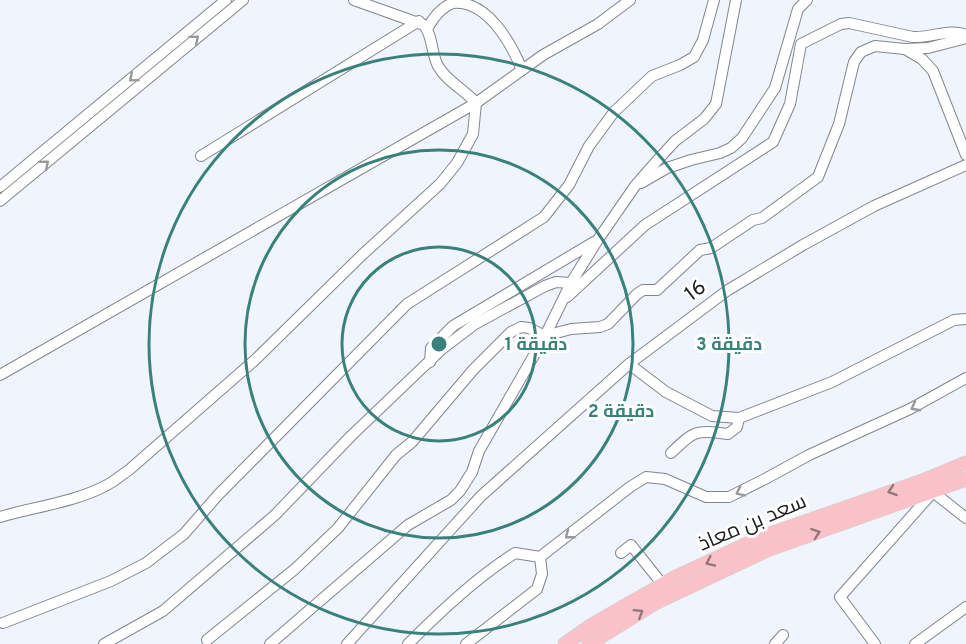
<svg xmlns="http://www.w3.org/2000/svg" width="966" height="644" font-family="Overpass,Cairo,sans-serif">
	<rect width="100%" height="100%" fill="#f0f4fc"/>
	<g fill="none" stroke-linecap="round" stroke-linejoin="round">
		<defs>
			<g id="minor">
				<path d="M427 29C433 18 441 7 453 3 488 0 512 45 522 70"/>
				<path d="M905 49 928 48 966 38"/>
				<path d="M201 156 419 21"/>
				<path d="M641 183 667 168 691 160 720 153 731 148 742 138 775 88 798 9 807 0"/>
				<path d="M0 187 226 0"/>
				<path d="M0 201 243 0"/>
				<path d="M567 297 645 225 773 142 790 104 801 44 841 24 849 23 913 37C930 38 951 28 966 35"/>
				<path d="M430 362 431 348 453 326 594 242"/>
				<path d="M629 364 666 392 712 416 739 418 832 382 954 320 966 319"/>
				<path d="M0 375 476 103 543 55 598 24 630 0"/>
				<path d="M671 453C695 430 695 430 728 434L737 427 739 418"/>
				<path d="M930 487 933 492 966 518"/>
				<path d="M0 517C34 507 75 502 105 486 114 482 121 475 129 470L256 359 362 255 440 184 457 163 473 134 476 103C464 89 447 82 438 66 431 53 433 36 424 25L354 0"/>
				<path d="M621 553 631 545 663 585"/>
				<path d="M3 623 111 581 146 563 184 534 218 495 407 304 544 217 569 185 589 146 614 112 652 76 680 65 694 57 703 40 714 0"/>
				<path d="M207 640 295 569 338 528 396 455 412 442 473 370 511 332 521 327 529 328 545 336 571 329 600 327 608 324 637 294 643 290H657L700 250 711 248 753 220 762 218 818 177 839 124 854 62 861 52 875 46 905 49 922 59 933 71 966 155"/>
				<path d="M104 644 163 611 275 515 351 436 442 349 475 324 545 286 556 282 571 283"/>
				<path d="M270 644 408 525 451 500 460 491 472 472 479 451 545 336 571 283 597 241 635 186 655 163 675 141 704 119 716 104 736 0"/>
				<path d="M347 644 481 496 629 364 728 290 803 245 874 206 966 165"/>
				<path d="M408 644C441 611 476 578 515 553L540 557 630 487 646 477 665 479 706 497H729L765 479 809 455 910 409 966 378"/>
				<path d="M466 644 537 589 542 574 540 557"/>
				<path d="M775 644 783 635"/>
				<path d="M875 644 840 597 933 492"/>
				<path d="M915 644 966 607"/>
			</g>
			<g id="major">
				<path d="M565 644 592 625 674 578 762 537 925 480 966 463"/>
				<path d="M589 644 655 603 767 550 966 479"/>
			</g>
		</defs>
		<use href="#minor" stroke="#82858d" stroke-width="12"/>
		<use href="#major" stroke="#d1d2d2" stroke-width="15"/>
		<use href="#minor" stroke="#fff" stroke-width="10"/>
		<use href="#major" stroke="#f8c2c8" stroke-width="14"/>
	</g>
	<defs><path id="oneway-chevron" d="M-2-3.5L2.5 0L-2 3.5" fill="none" stroke-width="1.6" stroke-linecap="round" stroke-linejoin="round" transform="scale(1.5)"/></defs>
	<g stroke="#98999a">
		<use href="#oneway-chevron" transform="translate(195 39) rotate(-40)"/>
		<use href="#oneway-chevron" transform="translate(133 78) rotate(140)"/>
		<use href="#oneway-chevron" transform="translate(45 164) rotate(-40)"/>
		<use href="#oneway-chevron" transform="translate(915 407) rotate(152)"/>
		<use href="#oneway-chevron" transform="translate(740 492) rotate(154)"/>
		<use href="#oneway-chevron" transform="translate(569 535) rotate(142)"/>
	</g>
	<g stroke="#95777c">
		<use href="#oneway-chevron" transform="translate(892 491) rotate(161)"/>
		<use href="#oneway-chevron" transform="translate(816 533) rotate(-19)"/>
		<use href="#oneway-chevron" transform="translate(710 562) rotate(155)"/>
		<use href="#oneway-chevron" transform="translate(639 613) rotate(-32)"/>
	</g>
	<g fill="none" stroke="#39817d" stroke-width="3">
		<circle cx="439" cy="344" r="97"/>
		<circle cx="439" cy="344" r="194"/>
		<circle cx="439" cy="344" r="290"/>
	</g>
	<g text-anchor="middle" stroke-width="6" stroke-linejoin="round" paint-order="stroke">
		<g font-size="21" fill="#1b1c1f" stroke="#fff">
			<text transform="translate(695 290) rotate(-37)" y="7">16</text>
			<text transform="translate(752 522) rotate(-23)" y="7">سعد بن معاذ</text>
		</g>
	</g>
	<circle cx="439" cy="344" r="9" fill="#39817d" stroke="#fff" stroke-width="3"/>
	<g font-size="18" text-anchor="middle" font-weight="bold" fill="#39817d" stroke="#fff" stroke-width="6" stroke-linejoin="round" paint-order="stroke">
		<text x="536" y="350">1 دقيقة</text>
		<text x="729" y="350">3 دقيقة</text>
		<text x="621" y="417">2 دقيقة</text>
	</g>
</svg>
